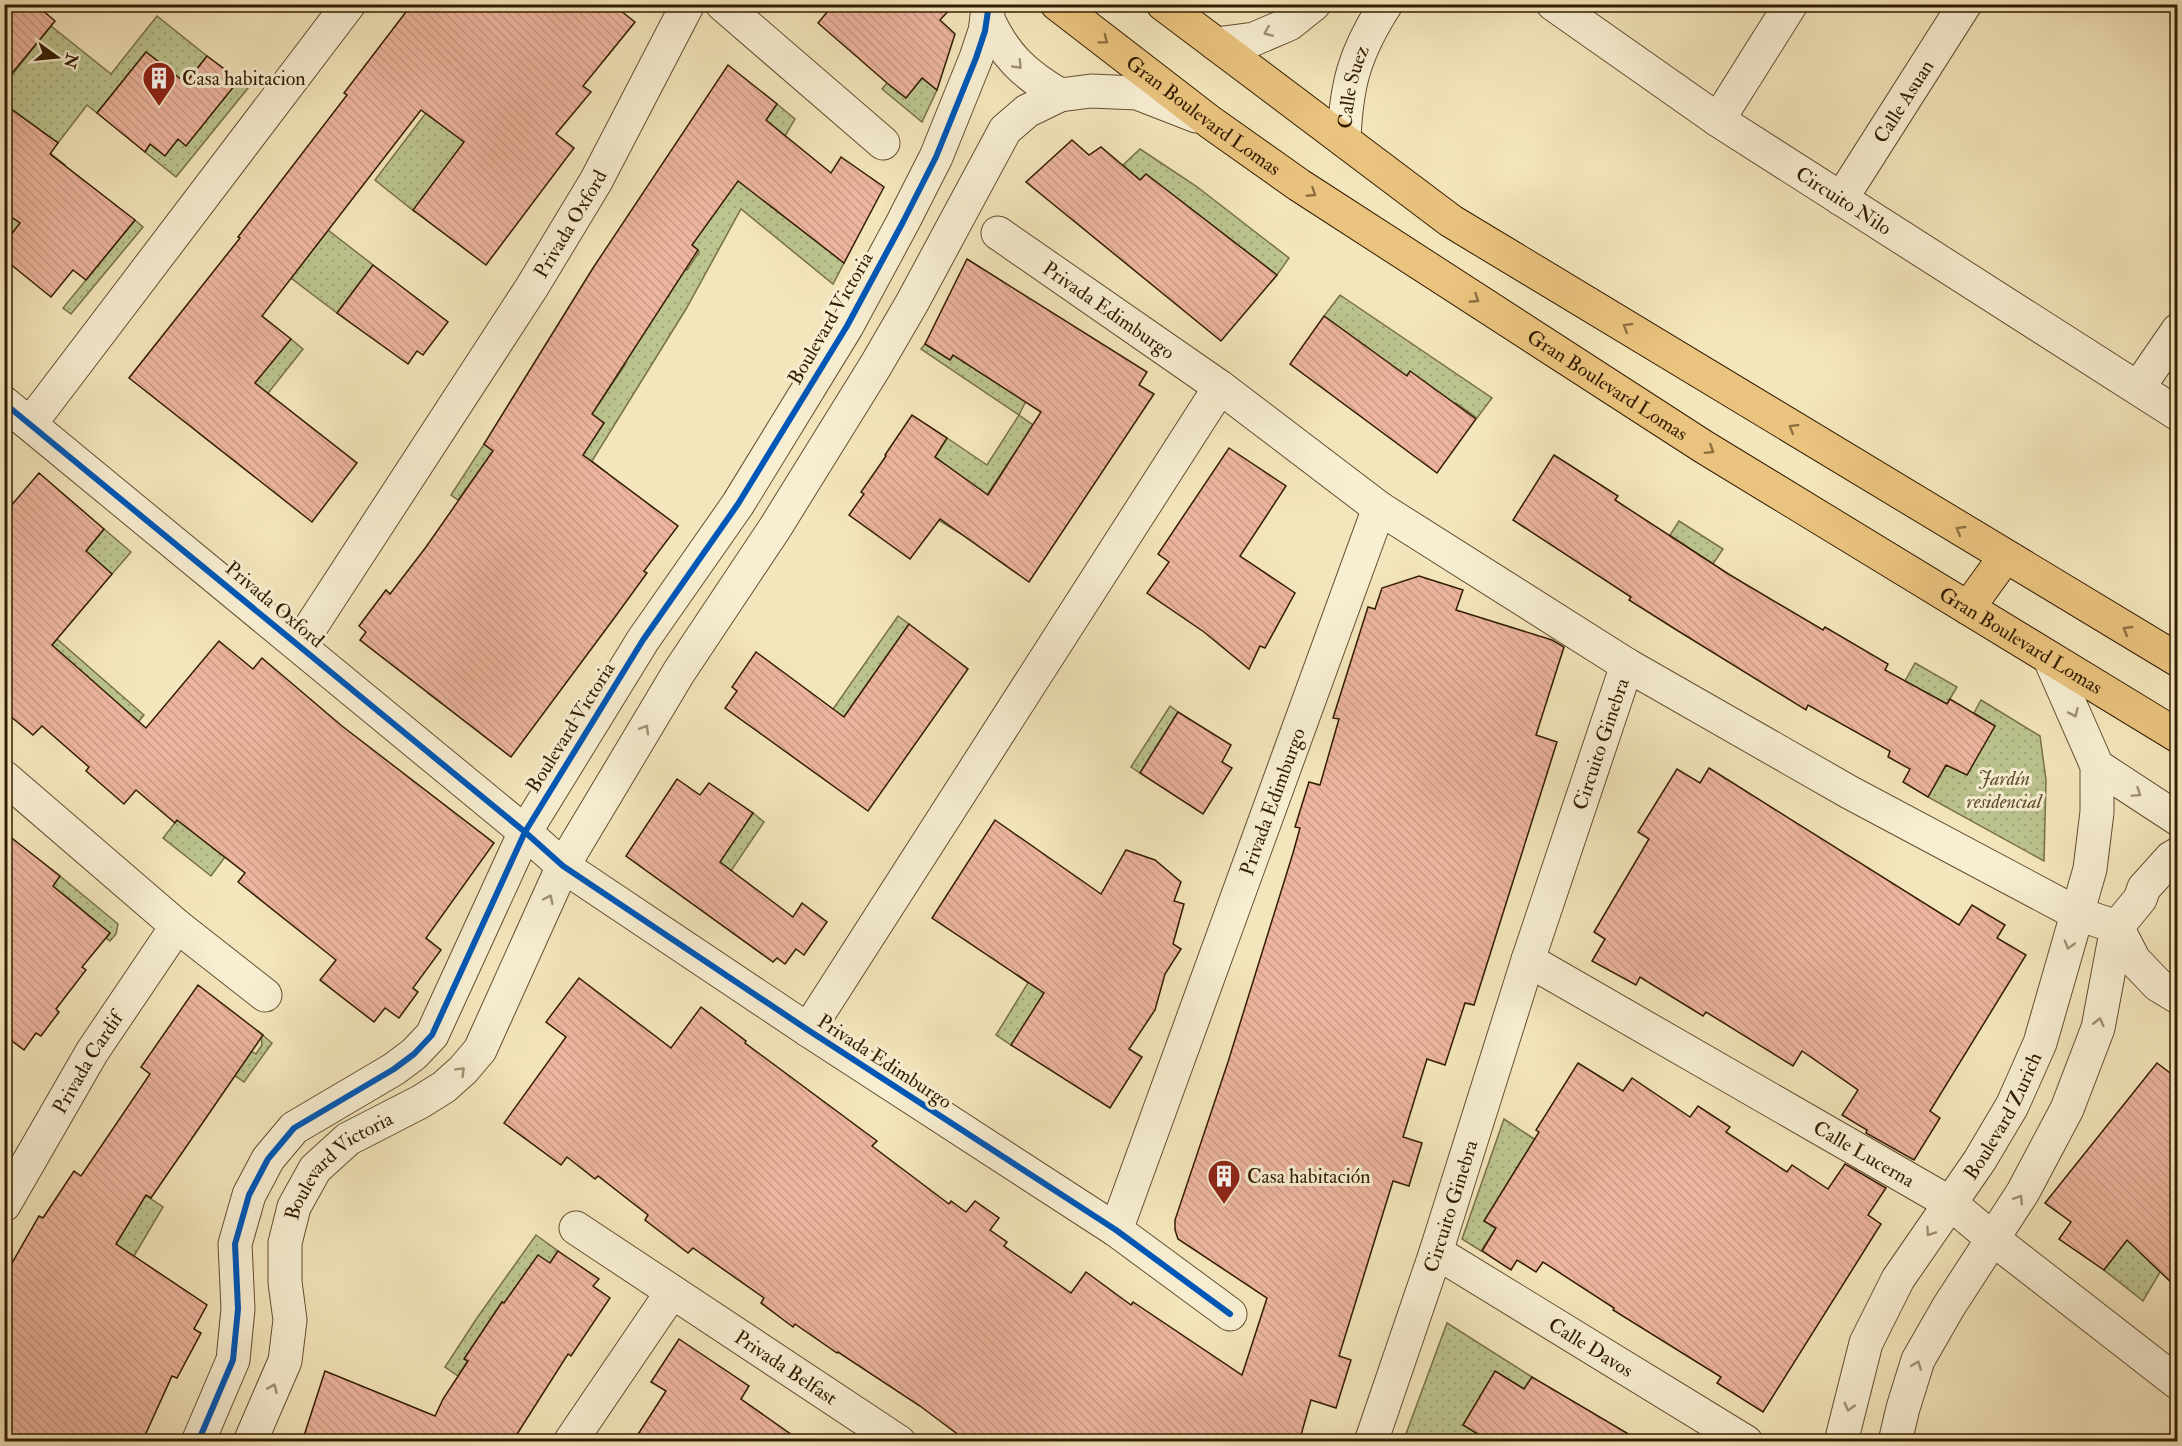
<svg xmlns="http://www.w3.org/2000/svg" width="2182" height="1446" font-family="'IM FELL Double Pica',serif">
	<defs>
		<pattern id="garden-dots" width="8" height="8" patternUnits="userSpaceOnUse" patternTransform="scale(1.5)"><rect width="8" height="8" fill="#bcc48f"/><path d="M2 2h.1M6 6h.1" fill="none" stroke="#a2a87a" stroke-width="1.8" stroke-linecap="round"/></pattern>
		<pattern id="building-back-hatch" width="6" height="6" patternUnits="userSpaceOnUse" patternTransform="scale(1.5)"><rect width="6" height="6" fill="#edb59f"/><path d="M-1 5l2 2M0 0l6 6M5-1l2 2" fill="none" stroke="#cc9b87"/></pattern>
	</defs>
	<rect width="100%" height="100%" fill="#f4e6bc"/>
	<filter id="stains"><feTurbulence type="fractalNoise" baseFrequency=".00333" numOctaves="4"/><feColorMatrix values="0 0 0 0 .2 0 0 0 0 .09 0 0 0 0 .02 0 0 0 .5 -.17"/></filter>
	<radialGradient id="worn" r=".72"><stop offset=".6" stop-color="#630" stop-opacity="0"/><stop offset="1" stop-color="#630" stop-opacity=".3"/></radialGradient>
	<g fill="url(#garden-dots)" stroke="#787048" stroke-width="1.5">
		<path d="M506 5H565L567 6 560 15 577 29 582 25 612 50 604 60 546 13 532 30 539 36 490 102 499 109 484 129 488 132 473 152 465 147 415 212 375 180 454 76 465 84 471 76 468 73 514 12Z"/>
		<path d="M157 16 207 56 171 101 163 65 146 52 97 113 87 105 58 143 5 104V78L8 80 51 26 111 74Z"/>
		<path d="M922 78 937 90 922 122 882 89 887 83 906 98Z"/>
		<path d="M239 80 248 88 176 177 145 152 150 144 165 155 178 139 186 145Z"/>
		<path d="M777 104 795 119 785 136 844 263 833 284 741 209 686 309 592 461 607 473 441 703 428 693 591 461 582 455 604 423 592 414 625 365 616 358 677 263 687 270 699 252 692 245 762 126Z"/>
		<path d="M1140 149 1196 186 1289 258 1277 275 1146 175 1140 180 1123 165Z"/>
		<path d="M50 153 65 165 5 244 4 217Z"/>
		<path d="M135 220 143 227 71 314 63 308Z"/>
		<path d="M328 230 373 265 337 313 291 278Z"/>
		<path d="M1340 295 1492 398 1477 418 1456 403 1450 411 1410 372 1406 376 1324 316Z"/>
		<path d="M963 338 1027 399 1019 415 1033 425 961 534 938 520 950 468 935 457 947 438 987 465 1019 415 921 349 925 344 950 360Z"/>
		<path d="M291 339 303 349 222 451 199 433 244 374Z"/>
		<path d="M484 444 493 451 458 500 451 495Z"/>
		<path d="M1679 521 1723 549 1713 564 1670 535Z"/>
		<path d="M104 529 131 552 112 574 86 551Z"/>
		<path d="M898 616 909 624 808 768 833 709Z"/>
		<path d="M57 639 144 715 116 749 33 667Z"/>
		<path d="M1915 663 1957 687 1947 704 1905 681Z"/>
		<path d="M1981 700 2040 736 2046 780 2044 861 1928 797 1947 764 1965 774 1995 726 1974 713Z"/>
		<path d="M1170 706 1178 712 1140 773 1131 767Z"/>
		<path d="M753 813 764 822 731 871 707 853 732 818 744 826Z"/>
		<path d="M177 820 225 857 211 876 163 838Z"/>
		<path d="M60 876 118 924 116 934 110 941 106 938 110 933 63 894 25 922Z"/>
		<path d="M1078 878 1112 904 1011 1045 996 1035 1028 983 1013 972Z"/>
		<path d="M258 1031 272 1043 244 1082 228 1071 245 1048 256 1054 262 1045 261 1035Z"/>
		<path d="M1504 1119 1575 1166 1561 1189 1520 1163 1484 1221 1496 1228 1481 1251 1462 1239Z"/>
		<path d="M126 1182 163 1207 134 1256 98 1294Z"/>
		<path d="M2135 1229 2177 1254 2160 1272 2143 1301 2104 1270Z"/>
		<path d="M536 1235 558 1251 550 1263 504 1303 502 1302 465 1358 468 1361 458 1376 445 1367 477 1318Z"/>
		<path d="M1447 1323 1532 1377 1524 1389 1496 1372 1463 1425 1477 1433 1472 1441 1403 1442Z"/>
	</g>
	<g fill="url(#building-back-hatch)" stroke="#331c01" stroke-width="1.5">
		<path d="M4 4H35L55 21 4 83Z"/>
		<path d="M412 4H612L635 22 583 86 591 92 556 134 574 148 486 265 413 210 464 142 421 110 262 316 291 339 255 383 357 463 312 522 129 378 240 238 238 237 347 95 344 93Z"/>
		<path d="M834 4H955L940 20 955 34 937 90 922 78 906 98 887 83 818 23Z"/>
		<path d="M146 52 186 83 207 56 239 80 186 146 178 139 165 156 150 144 145 152 97 113Z"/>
		<path d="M728 65 777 104 766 120 831 173 841 157 884 187 844 263 738 181 692 245 698 250 592 414 604 423 583 455 678 526 644 571 647 573 615 617 511 757 360 640 366 632 359 626 386 590 390 594 426 547 493 451 484 444 593 268Z"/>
		<path d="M4 104 58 143 50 154 135 220 86 280 73 270 51 297 4 259V244L20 223 4 212Z"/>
		<path d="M1072 140 1089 155 1101 147 1140 180 1146 174 1277 275 1221 341 1026 182Z"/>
		<path d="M967 259 1147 372 1139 385 1154 394 1029 582 940 519 910 559 849 515 864 494 861 492 886 456 885 455 912 415 947 438 935 457 988 495 1041 412 953 355 950 360 925 344Z"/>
		<path d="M373 265 448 322 423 355 417 351 408 364 337 313Z"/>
		<path d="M1324 316 1407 376 1410 371 1476 419 1437 473 1290 364Z"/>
		<path d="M1229 448 1286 486 1240 556 1295 593 1265 648 1260 646 1249 669 1204 632 1147 593 1169 562 1158 554Z"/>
		<path d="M1554 455 1618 496 1615 500 1730 575 1823 630 1825 627 1888 664 1885 670 1947 704 1950 699 1995 726 1967 775 1946 765 1928 797 1903 782 1910 769 1888 757 1890 751 1808 705 1806 710 1675 629 1629 600 1631 597 1513 520Z"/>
		<path d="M39 473 104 529 86 551 112 574 52 645 146 728 219 641 253 669 262 658 342 726 494 843 426 938 441 950 413 988 418 992 399 1018 385 1008 374 1022 320 980 336 960 238 882 245 873 177 820 175 823 136 790 124 804 86 771 89 767 42 726 33 735 4 711V514Z"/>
		<path d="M1419 576 1463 590 1456 610 1552 640 1564 647 1536 735 1557 742 1474 1005 1465 1003 1445 1065 1427 1059 1403 1137 1422 1143 1409 1186 1393 1181 1339 1356 1351 1360 1336 1408 1311 1400 1299 1442H968L920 1406 838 1352 837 1353 795 1324 793 1327 761 1303 764 1298 693 1248 688 1253 645 1220 648 1215 598 1176 595 1179 567 1157 561 1165 504 1123 566 1037 546 1022 579 978 671 1048 701 1007 746 1041 745 1043 877 1141 872 1146 949 1204 951 1201 966 1212 975 1201 999 1218 990 1230 1007 1242 1004 1246 1071 1293 1086 1272 1131 1305 1133 1302 1242 1375 1267 1298 1178 1239 1175 1230V1220L1228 1062 1293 853 1300 828 1295 827 1309 782 1320 785 1339 719 1333 718 1368 607 1375 609 1382 588Z"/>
		<path d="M909 624 968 669 868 811 725 708 737 691 732 687 756 652 844 717Z"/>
		<path d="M1178 712 1231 745 1222 762 1232 768 1203 814 1140 773Z"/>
		<path d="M1709 768 1959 925 1972 905 2005 925 1997 938 2026 955 1930 1111 1940 1118 1914 1160 1866 1133 1867 1130 1842 1115 1858 1090 1802 1051 1793 1066 1706 1012 1703 1016 1640 977 1636 985 1592 961 1605 939 1594 932 1649 839 1638 832 1677 769 1700 783Z"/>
		<path d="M677 779 700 795 709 783 753 813 720 862 793 917 802 903 827 922 804 955 796 949 785 964 777 958 773 962 626 856Z"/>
		<path d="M995 820 1101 894 1126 850 1155 860 1181 882 1174 901 1184 904 1173 944 1181 949 1165 974 1155 1010 1129 1049 1142 1057 1110 1108 1011 1045 1044 993 932 918Z"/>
		<path d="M4 832 60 876 53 886 110 933 82 967 86 970 56 1009 59 1012 41 1036 36 1033 24 1050 4 1035Z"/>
		<path d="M198 985 263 1035 151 1198 146 1195 116 1244 207 1305 194 1329 201 1333 177 1378 172 1376 142 1442H4V1277L39 1216 43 1218 74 1171 81 1176 150 1074 141 1067Z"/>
		<path d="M1578 1063 1623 1091 1632 1078 1690 1117 1698 1106 1730 1127 1726 1132 1787 1172 1792 1165 1828 1189 1845 1164 1886 1188 1868 1215 1881 1224 1763 1412 1717 1383 1721 1377 1613 1310 1614 1308 1543 1262 1536 1272 1517 1260 1511 1270 1482 1251 1496 1228 1484 1221 1539 1132 1536 1130Z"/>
		<path d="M2157 1063 2178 1079V1289L2127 1240 2104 1270 2059 1239 2071 1222 2045 1203Z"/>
		<path d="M558 1251 599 1279 593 1286 610 1298 571 1356 568 1354 512 1442H302L325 1371 435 1416 443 1399 468 1361 464 1359 502 1302 504 1303 538 1255 550 1263Z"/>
		<path d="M679 1339 749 1386 741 1399 802 1442H633L666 1391 651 1382Z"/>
		<path d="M1495 1371 1524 1389 1532 1377 1642 1442H1491L1463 1425Z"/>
	</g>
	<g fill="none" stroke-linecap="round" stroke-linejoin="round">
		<defs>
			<g id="minor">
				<path d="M722 4 883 143"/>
				<path id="s1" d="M1553 4 1718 120 2178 414"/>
				<path d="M987 17C1004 55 1024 74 1060 95L1091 91 1137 93 1196 116"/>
				<path d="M1216 44 1254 39 1289 24 1314 4"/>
				<path d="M1718 120 1791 4"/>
				<path id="s2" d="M1344 140C1346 84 1355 52 1386 4"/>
				<path id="s3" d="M1841 199 1965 4"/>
				<path id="s4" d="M998 233 1220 387 1379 508 1627 665 1849 792 2078 914 2117 927 2134 960 2158 985 2178 997"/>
				<path d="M2138 388 2178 330"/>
				<path d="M4 403 525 832 563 866 808 1030 1116 1230 1230 1314"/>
				<path d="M30 424 349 4"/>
				<path id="s5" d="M299 645 532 287 596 181 688 4"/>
				<path d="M2097 766 2178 819"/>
				<path d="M4 777 177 926 265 995"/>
				<path id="s6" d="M1528 960 1950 1203 1993 1239 2178 1383"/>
				<path d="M808 1030 1220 387"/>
				<path id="s7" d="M4 1205 92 1052 177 926"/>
				<path id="s8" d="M576 1228 899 1442"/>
				<path id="s9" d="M1116 1230 1379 508"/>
				<path id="s10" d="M1436 1252 1746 1442"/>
				<path d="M198 1442 233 1360 238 1309 235 1244 249 1195 268 1159 294 1128 394 1069 414 1054 432 1035 525 832 643 640 738 504 847 326 903 222 936 157 976 58 985 31 989 4"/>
				<path id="s11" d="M250 1442 285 1361 290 1320 285 1282V1243L294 1207 315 1169 348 1139 420 1102 444 1087 463 1070 480 1050 563 866 679 672 775 528 876 365 912 303 1005 130 1027 111 1060 95"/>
				<path d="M570 1442 672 1292"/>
				<path id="s12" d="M1371 1442 1436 1252 1528 960 1627 665"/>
				<path id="s13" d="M1841 1442 1866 1343 1898 1279 1980 1160 2012 1106 2040 1043 2090 869 2097 812V766L2050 659"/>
				<path d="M1895 1442 1903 1408 1918 1360 1949 1306 2023 1192 2067 1109 2098 1028 2117 927 2140 899 2144 888 2171 858 2178 854"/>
			</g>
			<g id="major">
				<path id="s14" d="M1057 4 1210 122 1299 185 1704 447 2178 736"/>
				<path d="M1163 4 1451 221 2178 660"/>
				<path d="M1968 608 2005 557"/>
			</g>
		</defs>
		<use href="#minor" stroke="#634e30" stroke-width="35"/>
		<use href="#major" stroke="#331c01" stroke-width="35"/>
		<use href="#minor" stroke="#f8efd3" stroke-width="33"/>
		<use href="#major" stroke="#eac37e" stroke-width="33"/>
		<defs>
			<g id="cycleway">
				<path d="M4 403 525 832 563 866 808 1030 1116 1230 1230 1314"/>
				<path d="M198 1442 233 1360 238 1309 235 1244 249 1195 268 1159 294 1128 394 1069 414 1054 432 1035 525 832 643 640 738 504 847 326 903 222 936 157 976 58 985 31 989 4"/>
			</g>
		</defs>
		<use href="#cycleway" stroke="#f8efd3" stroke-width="10"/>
		<use href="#cycleway" stroke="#0057b8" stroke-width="6"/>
	</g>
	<defs><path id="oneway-chevron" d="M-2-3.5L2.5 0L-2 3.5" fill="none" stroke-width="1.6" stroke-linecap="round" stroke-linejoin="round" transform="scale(1.5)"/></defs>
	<g stroke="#9f9074">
		<use href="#oneway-chevron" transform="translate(1268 32) rotate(157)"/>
		<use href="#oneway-chevron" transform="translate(1018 65) rotate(46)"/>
		<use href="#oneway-chevron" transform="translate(2074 713) rotate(66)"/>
		<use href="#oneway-chevron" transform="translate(645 729) rotate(-59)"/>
		<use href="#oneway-chevron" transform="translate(2137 793) rotate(34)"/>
		<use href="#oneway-chevron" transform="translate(549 899) rotate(-65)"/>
		<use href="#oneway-chevron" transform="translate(2069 945) rotate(106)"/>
		<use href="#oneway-chevron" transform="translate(2099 1022) rotate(-77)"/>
		<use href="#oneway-chevron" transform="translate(461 1071) rotate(-45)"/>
		<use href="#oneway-chevron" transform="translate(2019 1199) rotate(-58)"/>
		<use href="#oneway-chevron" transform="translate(1930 1232) rotate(124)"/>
		<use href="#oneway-chevron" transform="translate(1917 1365) rotate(-69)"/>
		<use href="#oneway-chevron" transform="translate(273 1388) rotate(-66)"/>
		<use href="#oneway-chevron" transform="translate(1849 1407) rotate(105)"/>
	</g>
	<g stroke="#8e7040">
		<use href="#oneway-chevron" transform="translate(1104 40) rotate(37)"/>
		<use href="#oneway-chevron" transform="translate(1312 193) rotate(33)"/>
		<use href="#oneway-chevron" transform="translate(1475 299) rotate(33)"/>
		<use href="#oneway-chevron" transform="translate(1627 327) rotate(-149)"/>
		<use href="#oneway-chevron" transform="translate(1793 428) rotate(-149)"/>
		<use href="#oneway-chevron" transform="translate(1710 450) rotate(32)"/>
		<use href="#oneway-chevron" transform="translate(1960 530) rotate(-149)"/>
		<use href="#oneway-chevron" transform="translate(2127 630) rotate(-149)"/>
	</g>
	<defs>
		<symbol id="building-pin" viewBox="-11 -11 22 30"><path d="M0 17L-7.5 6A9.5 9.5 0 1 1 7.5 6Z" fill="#8f2418" stroke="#f8efd3"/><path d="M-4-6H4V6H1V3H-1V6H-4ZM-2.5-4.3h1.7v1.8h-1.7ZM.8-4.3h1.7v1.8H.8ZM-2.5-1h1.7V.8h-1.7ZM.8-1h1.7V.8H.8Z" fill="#fff"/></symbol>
	</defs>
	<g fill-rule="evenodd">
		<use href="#building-pin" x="140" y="59" width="38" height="52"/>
		<use href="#building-pin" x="1205" y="1157" width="38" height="52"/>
	</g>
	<g text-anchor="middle" stroke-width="6" stroke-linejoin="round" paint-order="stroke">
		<g font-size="20" fill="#331c01" stroke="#f8efd3" text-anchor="start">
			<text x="182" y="85">Casa habitacion</text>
			<text x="1247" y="1183">Casa habitación</text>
		</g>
		<g font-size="20" fill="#331c01" stroke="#f8efd3">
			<text dy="7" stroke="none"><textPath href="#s2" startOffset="54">Calle Suez</textPath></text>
			<text dy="7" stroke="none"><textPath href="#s3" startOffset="116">Calle Asuan</textPath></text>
			<text dy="7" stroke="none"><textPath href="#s14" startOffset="184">Gran Boulevard Lomas</textPath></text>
			<text dy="7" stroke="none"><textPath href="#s1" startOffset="351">Circuito Nilo</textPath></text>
			<text dy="7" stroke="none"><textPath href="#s5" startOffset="501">Privada Oxford</textPath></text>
			<text dy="7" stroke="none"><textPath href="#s4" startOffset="135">Privada Edimburgo</textPath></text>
			<text transform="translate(830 318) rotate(-60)" y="7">Boulevard Victoria</text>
			<text dy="7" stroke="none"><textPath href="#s14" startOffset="670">Gran Boulevard Lomas</textPath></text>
			<text transform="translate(275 604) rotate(40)" y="7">Privada Oxford</text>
			<text dy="7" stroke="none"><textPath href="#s14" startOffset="1156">Gran Boulevard Lomas</textPath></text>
			<text transform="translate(570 727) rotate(-58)" y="7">Boulevard Victoria</text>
			<text dy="7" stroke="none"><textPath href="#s12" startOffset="735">Circuito Ginebra</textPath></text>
			<text dy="7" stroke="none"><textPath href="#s9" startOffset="456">Privada Edimburgo</textPath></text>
			<text transform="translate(885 1061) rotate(33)" y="7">Privada Edimburgo</text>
			<text dy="7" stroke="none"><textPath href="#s7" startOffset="165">Privada Cardif</textPath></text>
			<text dy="7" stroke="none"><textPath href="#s13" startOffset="368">Boulevard Zurich</textPath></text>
			<text dy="7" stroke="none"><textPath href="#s6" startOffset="388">Calle Lucerna</textPath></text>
			<text dy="7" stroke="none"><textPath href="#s11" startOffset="306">Boulevard Victoria</textPath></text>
			<text dy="7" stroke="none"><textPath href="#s12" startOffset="249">Circuito Ginebra</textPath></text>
			<text dy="7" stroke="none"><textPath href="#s10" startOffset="182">Calle Davos</textPath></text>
			<text dy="7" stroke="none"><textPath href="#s8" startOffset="252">Privada Belfast</textPath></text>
		</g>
		<g font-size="20" font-style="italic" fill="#5c4e2c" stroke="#f8efd3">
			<text x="2004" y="785">Jardín<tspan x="2004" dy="23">residencial</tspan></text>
		</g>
	</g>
	<rect width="2182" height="1446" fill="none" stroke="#f4e6bc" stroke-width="24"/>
	<rect x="6" y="6" width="2170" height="1434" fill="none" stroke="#331c01" stroke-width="3"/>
	<rect x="12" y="12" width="2158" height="1422" fill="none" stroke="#331c01" stroke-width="1.5"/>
	<g transform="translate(57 57) rotate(105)" stroke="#f8efd3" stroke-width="4.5" paint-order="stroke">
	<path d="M0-4.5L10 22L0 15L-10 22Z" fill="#331c01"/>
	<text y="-9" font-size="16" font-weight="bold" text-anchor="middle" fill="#331c01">N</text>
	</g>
	<rect width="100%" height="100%" filter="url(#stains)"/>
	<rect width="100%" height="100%" fill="url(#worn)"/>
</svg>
